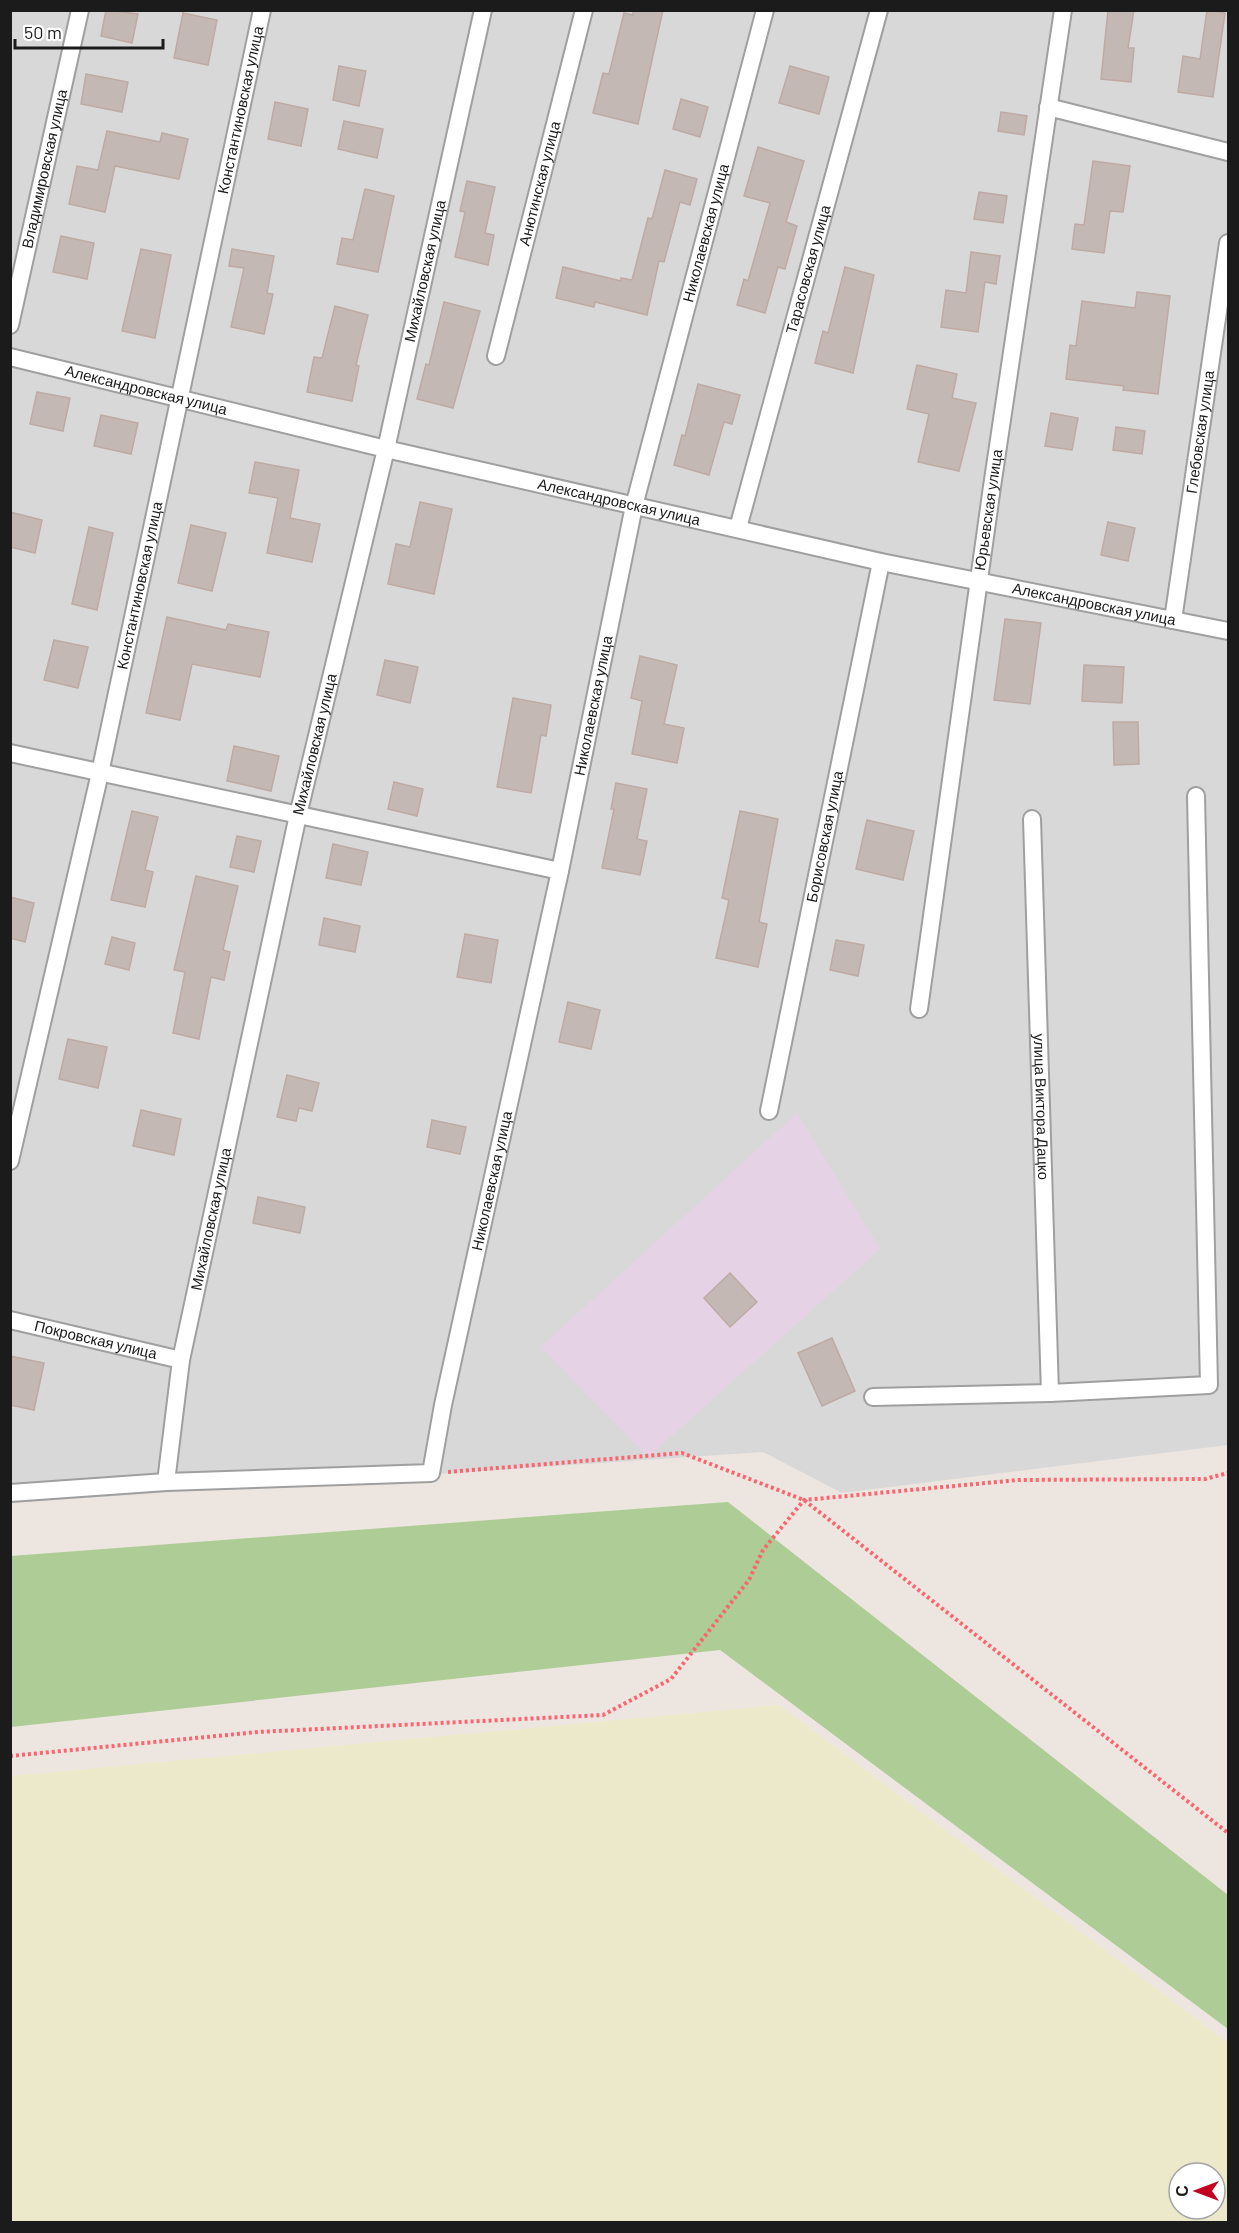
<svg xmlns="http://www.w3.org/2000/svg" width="1239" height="2233" font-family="Barlow,sans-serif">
	<rect width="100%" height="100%" fill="#ede6e0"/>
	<path fill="#d9d8d8" d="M11 11H1228V1445L842 1493 763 1452 11 1503Z"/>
	<path fill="#e6d2e5" d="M797 1113 880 1249 648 1457 541 1347Z"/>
	<path fill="#ece9cb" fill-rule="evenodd" d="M779 1705 1228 2043V2222H11V1776ZM1179 2173H1215V2209H1179Z"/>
	<path fill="#aecc95" d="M728 1502 1228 1895V2029L720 1650 11 1727V1556Z"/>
	<g fill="#c4b8b4" stroke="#beaaa3" stroke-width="1.5">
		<path d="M106 10 138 14 132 43 101 36Z"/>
		<path d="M633 10H663L638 124 593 113 603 73 609 74 624 13 633 15Z"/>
		<path d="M1108 10H1134L1128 48H1134L1131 82 1101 79Z"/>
		<path d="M1207 10 1225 13 1213 97 1178 92 1183 56 1200 59Z"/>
		<path d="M183 13 217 20 208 65 174 58Z"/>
		<path d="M339 66 366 71 359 106 333 100Z"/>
		<path d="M790 66 829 77 819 114 779 103Z"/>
		<path d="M86 74 128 82 122 112 81 104Z"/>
		<path d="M681 99 708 107 700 137 673 129Z"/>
		<path d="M275 102 308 109 301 146 268 139Z"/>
		<path d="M1001 112 1027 116 1024 135 998 131Z"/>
		<path d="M344 121 383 129 377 158 338 149Z"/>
		<path d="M107 131 160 142 162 133 188 139 179 179 115 166 105 212 69 204 77 166 98 170Z"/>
		<path d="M758 147 804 161 786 222 797 226 785 269 778 267 765 313 737 305 744 279 748 281 770 203 744 196Z"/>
		<path d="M1093 161 1130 166 1123 212 1110 211 1104 253 1072 249 1075 224 1084 225Z"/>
		<path d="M665 170 697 179 690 205 680 202 664 262 659 261 647 315 595 302 594 307 556 298 563 267 621 281V278L632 280 648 218 652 219Z"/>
		<path d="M467 181 495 187 485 233 494 235 488 265 455 257 465 212 460 211Z"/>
		<path d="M365 189 394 196 378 272 337 264 342 238 353 240Z"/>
		<path d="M979 192 1007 196 1003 223 974 219Z"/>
		<path d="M61 236 94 243 87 279 53 272Z"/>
		<path d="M141 249 171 255 155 338 122 331Z"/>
		<path d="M232 249 274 256 267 293 273 294 264 334 231 327 244 268 229 266Z"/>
		<path d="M971 252 1000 256 996 284 985 282 978 332 941 327 946 290 966 293Z"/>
		<path d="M845 267 874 275 853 373 815 363 823 331 828 333Z"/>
		<path d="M1137 292 1170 296 1158 394 1123 390 1124 386 1066 379 1070 345 1076 346 1082 301 1135 308Z"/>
		<path d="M444 302 480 311 453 408 417 399 426 364 429 365Z"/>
		<path d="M335 306 368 315 356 365 359 366 352 401 307 392 314 357 322 358Z"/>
		<path d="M917 365 957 374 952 398 976 403 959 471 918 462 929 414 907 409Z"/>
		<path d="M698 384 740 395 732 424 724 422 709 475 674 465 682 435 685 436Z"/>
		<path d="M37 392 70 398 63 431 30 424Z"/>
		<path d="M1051 413 1078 418 1072 450 1045 446Z"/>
		<path d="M101 415 138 423 131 454 94 446Z"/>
		<path d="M1116 427 1145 431 1142 454 1113 450Z"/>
		<path d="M255 462 299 470 290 518 320 524 312 562 267 553 278 498 249 493Z"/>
		<path d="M420 502 452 509 434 594 388 584 396 544 410 547Z"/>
		<path d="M10 512 42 520 35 553 10 547Z"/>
		<path d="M1108 522 1135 528 1128 561 1101 555Z"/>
		<path d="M191 525 226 533 212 591 178 583Z"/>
		<path d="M89 527 113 533 97 610 72 604Z"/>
		<path d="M167 617 226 630 228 624 269 632 260 677 192 664 180 720 146 713Z"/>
		<path d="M1005 619 1041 623 1030 704 994 700Z"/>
		<path d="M54 640 88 647 78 688 44 680Z"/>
		<path d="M640 656 677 665 664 724 684 728 677 763 632 754 642 701 631 698Z"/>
		<path d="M385 660 418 667 410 703 377 695Z"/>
		<path d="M1084 665 1124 667 1122 703 1082 701Z"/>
		<path d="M513 698 551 705 546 736 541 735 531 793 497 787Z"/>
		<path d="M1113 722H1138L1139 764 1114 765Z"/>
		<path d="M234 746 279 756 271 791 227 781Z"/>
		<path d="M394 782 423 789 417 816 388 809Z"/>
		<path d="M616 783 647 789 637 839 647 841 640 875 602 868 614 809H611Z"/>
		<path d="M132 811 158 817 145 870 153 872 145 907 111 900Z"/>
		<path d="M740 811 778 819 759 922 767 924 758 967 716 958 729 900 722 898Z"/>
		<path d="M867 820 914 831 903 880 856 869Z"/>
		<path d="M237 836 261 841 254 872 230 867Z"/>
		<path d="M333 844 368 852 361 885 326 878Z"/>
		<path d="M196 876 238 886 223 950 230 952 224 980 211 977 199 1039 173 1033 185 972 174 970Z"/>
		<path d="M10 897 34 903 25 942 10 938Z"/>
		<path d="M324 918 360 926 355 952 319 945Z"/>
		<path d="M465 934 498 940 491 983 457 977Z"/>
		<path d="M112 937 135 943 129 970 105 964Z"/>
		<path d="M836 940 864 945 858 976 830 970Z"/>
		<path d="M568 1002 600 1010 591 1049 559 1042Z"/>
		<path d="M68 1039 107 1047 98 1088 59 1079Z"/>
		<path d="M287 1075 319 1083 312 1111 299 1108 296 1121 277 1117Z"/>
		<path d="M141 1110 181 1119 174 1155 133 1146Z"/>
		<path d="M432 1120 466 1127 460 1154 427 1147Z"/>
		<path d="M258 1197 305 1207 300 1233 253 1223Z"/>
		<path d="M730 1273 757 1302 730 1327 704 1298Z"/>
		<path d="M832 1338 855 1391 822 1406 798 1353Z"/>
		<path d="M10 1356 44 1363 34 1410 10 1405Z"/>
	</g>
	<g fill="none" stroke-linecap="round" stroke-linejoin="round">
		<defs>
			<g id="minor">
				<path d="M1048 107 1228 152"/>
				<path id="s1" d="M10 325 80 10"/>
				<path id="s2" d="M496 356 584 10"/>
				<path id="s3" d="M10 357 386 449 881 562 1228 631"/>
				<path id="s4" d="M738 528 879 10"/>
				<path id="s5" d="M1173 620 1228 243"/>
				<path d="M10 753 560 871"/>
				<path id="s6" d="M1032 819 1050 1393"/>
				<path id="s7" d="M919 1009C964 675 1012 343 1063 10"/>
				<path id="s8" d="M769 1111 881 562"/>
				<path id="s9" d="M10 1161 100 773 262 10"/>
				<path id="s10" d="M10 1320 181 1360"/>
				<path d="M873 1397 1050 1393 1209 1385 1196 796"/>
				<path id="s11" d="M166 1482 181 1360 298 815 386 449 483 10"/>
				<path id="s12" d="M10 1493 166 1482 431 1473 443 1405 560 871 634 506 765 10"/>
			</g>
		</defs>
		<use href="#minor" stroke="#9f9f9f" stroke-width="20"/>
		<g stroke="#f8666f" stroke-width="4" stroke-dasharray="3 3" stroke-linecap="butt">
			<path d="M448 1472 682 1453 804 1500 1228 1833"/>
			<path d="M10 1756 258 1732 603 1715 671 1679 749 1580 763 1550 804 1500 1018 1480 1205 1479 1228 1473"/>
		</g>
		<use href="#minor" stroke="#fff" stroke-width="16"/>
	</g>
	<g text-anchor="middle" stroke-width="4.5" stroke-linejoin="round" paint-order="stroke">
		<g font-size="15" fill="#1b1b1b" stroke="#fff">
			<text dy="5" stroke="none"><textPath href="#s9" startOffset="1076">Константиновская улица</textPath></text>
			<text dy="5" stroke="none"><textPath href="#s1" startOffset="160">Владимировская улица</textPath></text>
			<text dy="5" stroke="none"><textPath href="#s2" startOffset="178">Анютинская улица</textPath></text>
			<text dy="5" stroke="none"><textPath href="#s12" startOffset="1692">Николаевская улица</textPath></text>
			<text dy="5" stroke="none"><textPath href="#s4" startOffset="268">Тарасовская улица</textPath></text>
			<text dy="5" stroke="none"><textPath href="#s11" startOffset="1239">Михайловская улица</textPath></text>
			<text dy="5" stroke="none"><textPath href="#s3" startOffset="140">Александровская улица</textPath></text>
			<text dy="5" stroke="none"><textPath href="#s5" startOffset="190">Глебовская улица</textPath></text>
			<text dy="5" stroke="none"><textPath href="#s3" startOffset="626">Александровская улица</textPath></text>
			<text dy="5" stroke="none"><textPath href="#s7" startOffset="504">Юрьевская улица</textPath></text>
			<text dy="5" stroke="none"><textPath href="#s9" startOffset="590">Константиновская улица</textPath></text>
			<text dy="5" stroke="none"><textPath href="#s3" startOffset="1112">Александровская улица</textPath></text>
			<text dy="5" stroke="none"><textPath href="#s12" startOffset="1206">Николаевская улица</textPath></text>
			<text dy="5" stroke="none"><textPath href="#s11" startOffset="753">Михайловская улица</textPath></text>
			<text dy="5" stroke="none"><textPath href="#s8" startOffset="280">Борисовская улица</textPath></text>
			<text dy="5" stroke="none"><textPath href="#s6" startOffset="288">улица Виктора Дацко</textPath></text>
			<text dy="5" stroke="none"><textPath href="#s12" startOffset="720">Николаевская улица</textPath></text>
			<text dy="5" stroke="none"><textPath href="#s11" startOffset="267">Михайловская улица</textPath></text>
			<text dy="5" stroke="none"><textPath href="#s10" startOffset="88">Покровская улица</textPath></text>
		</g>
	</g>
	<rect width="1239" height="2233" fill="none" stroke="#1b1b1b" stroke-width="24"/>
	<g transform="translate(1197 2191) rotate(270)"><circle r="28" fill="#ffffff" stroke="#a4a4a4" stroke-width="1.5"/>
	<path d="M0-4.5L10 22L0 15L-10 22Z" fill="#c30222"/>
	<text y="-9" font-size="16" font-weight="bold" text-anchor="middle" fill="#1b1b1b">С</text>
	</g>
	<path d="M15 39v9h148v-9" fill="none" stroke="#1b1b1b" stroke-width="3"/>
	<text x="24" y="39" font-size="18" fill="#1b1b1b" stroke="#ffffff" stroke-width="4.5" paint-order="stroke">50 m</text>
</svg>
